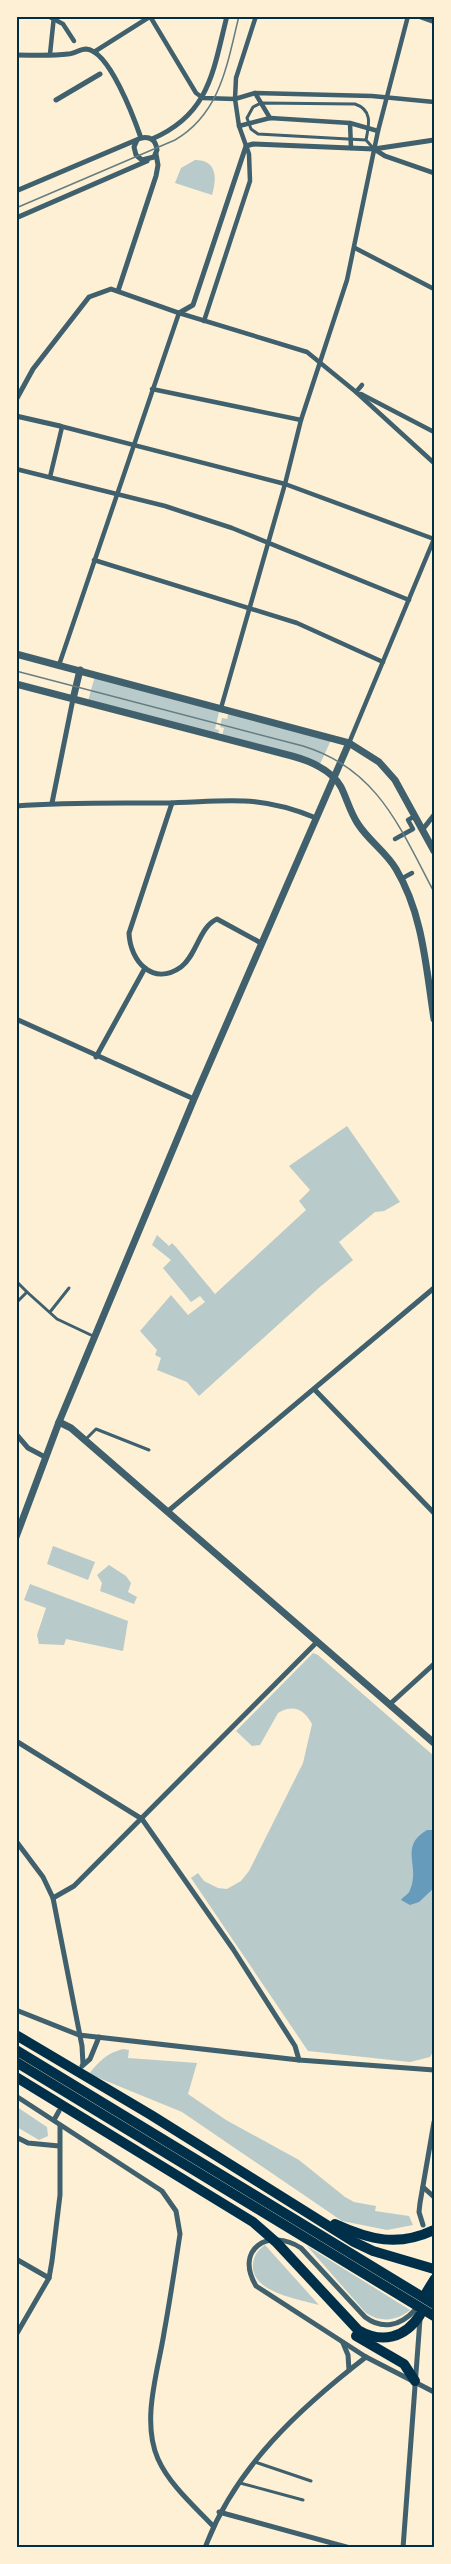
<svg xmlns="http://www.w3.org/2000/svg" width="451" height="2564" font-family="Mulish,sans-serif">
	<rect width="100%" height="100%" fill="#fdf0d5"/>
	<g fill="#b9caca">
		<path d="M195 160C217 160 217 178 212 195L175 183 181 168Z"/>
		<path d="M95 676 224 709 223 713 219 712 215 729 219 730 218 735 88 701Z"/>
		<path d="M229 711 332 738 320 764 222 736 224 728 220 727 222 718 227 719Z"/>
		<path d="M347 1126 400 1202 384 1211 375 1212 339 1242 353 1260 321 1286 199 1396 187 1382 157 1370 161 1358 155 1355 157 1350 140 1331 171 1295 188 1315 205 1302 200 1296 191 1302 163 1268 171 1260 152 1245 157 1235 169 1246 172 1243 176 1247 215 1294 306 1210 299 1201 310 1190 289 1166Z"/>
		<path d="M53 1546 95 1562 88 1580 47 1564Z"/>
		<path d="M109 1565 126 1576 131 1583 128 1592 137 1597 134 1604 100 1591 102 1583 97 1575Z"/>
		<path d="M30 1584 128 1621 123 1651 66 1639 64 1645 39 1644 37 1635 46 1608 24 1600Z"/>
		<path d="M313 1653 318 1655 434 1756V2050L430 2057 410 2062 308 2051 191 1878 198 1873 204 1881 218 1888 227 1889 241 1881 249 1871 303 1763 312 1724C304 1709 293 1704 278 1713L260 1745 252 1746 236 1731Z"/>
		<path d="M123 2049 129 2050 128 2058 197 2063 188 2094 226 2120 299 2160 345 2197 354 2202 376 2206 375 2211 409 2216 413 2225 387 2230 342 2221 182 2112 89 2074C99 2061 107 2053 123 2049Z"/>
		<path d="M17 2107 47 2127 48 2136 39 2140 17 2127Z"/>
		<path d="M265 2245 319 2305C298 2299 250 2292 253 2264 254 2255 258 2250 265 2245Z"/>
		<path d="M307 2246 410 2310C397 2321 381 2323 366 2313Z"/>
	</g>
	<path fill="#669bbc" d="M427 1830H434V1888L419 1902 410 1905 401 1900C404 1896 409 1894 410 1890 421 1866 398 1847 427 1830Z"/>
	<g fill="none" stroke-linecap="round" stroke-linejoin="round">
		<g stroke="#3f606c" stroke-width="3">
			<path d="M366 140C369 125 373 110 355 104L261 103 253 107 247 118 251 129 258 134 366 140 374 149"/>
			<path d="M16 1281 27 1292"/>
			<path d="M16 1303 27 1292 57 1319 93 1336"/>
			<path d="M50 1312 69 1288"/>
			<path d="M86 1439 96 1429 149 1450"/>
			<path d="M255 2462 311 2481"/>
			<path d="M240 2483 303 2500"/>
		</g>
		<g stroke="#3f606c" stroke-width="4.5">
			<path d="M48 16 63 24 74 41"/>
			<path d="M417 16 434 22"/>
			<path d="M151 18 196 93 203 98 235 99 255 93 372 96 434 102"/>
			<path d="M94 52 151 16"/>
			<path d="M50 54 54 16"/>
			<path d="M255 93 270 118"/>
			<path d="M350 123 351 148"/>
			<path d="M239 126 270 118 350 123 378 131"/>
			<path d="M355 248 434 289"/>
			<path d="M204 321 250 181 249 154 239 126 235 99 236 78 256 16"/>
			<path d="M152 389 301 420"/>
			<path d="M356 392 362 385"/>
			<path d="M361 394 434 432"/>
			<path d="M60 426 285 484 434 539"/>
			<path d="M16 469 165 506 232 528 409 600"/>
			<path d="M50 477 62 427"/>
			<path d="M94 560 297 623 383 662"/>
			<path d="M59 665 179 313 307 352 356 392 434 463"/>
			<path d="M221 708 285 484 301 420 347 280 378 131 408 16"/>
			<path d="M349 743 434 539"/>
			<path d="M395 839 413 829 408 820 415 816"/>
			<path d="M401 879 412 873"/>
		</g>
		<g stroke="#3f606c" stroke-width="5">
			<path d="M16 55C34 55 51 56 68 54 74 54 80 49 86 49 109 50 134 118 141 138"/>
			<path d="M56 100 100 74"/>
			<path d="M152 139C210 114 213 71 227 16"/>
			<path d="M374 149 385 156 434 173"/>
			<path d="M16 191 141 138C150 136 156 140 157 150L154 157 142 160 136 155 134 147 137 140"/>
			<path d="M16 218 147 161"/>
			<path d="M118 291 156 176 158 165 156 154"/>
			<path d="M16 400 33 369 89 297 111 289 179 313 193 305 246 146 253 144 374 149 434 140"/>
			<path d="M16 416 60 426"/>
			<path d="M52 803 73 699"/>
			<path d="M172 803 129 933C130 961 153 987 181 967 197 955 199 927 217 919L261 943"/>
			<path d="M16 806C65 802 114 803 163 803 224 802 257 793 316 818"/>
			<path d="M423 829 434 815"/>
			<path d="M16 1019 194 1099"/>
			<path d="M96 1057 145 968"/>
			<path d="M314 1389 434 1513"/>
			<path d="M16 1434 28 1448 45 1457"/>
			<path d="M167 1512 434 1288"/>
			<path d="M390 1704 434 1664"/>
			<path d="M16 1741 142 1819 233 1949 295 2046 299 2060"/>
			<path d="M16 1841 43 1877 53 1898 82 2046 83 2064"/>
			<path d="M53 1898 74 1886 317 1642"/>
			<path d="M16 2010 79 2035 299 2060 434 2070"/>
			<path d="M82 2066 90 2059 99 2037"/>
			<path d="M16 2096 162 2191 176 2211 180 2234C175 2267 170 2300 164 2333 158 2371 141 2421 158 2459 169 2484 194 2506 213 2526"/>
			<path d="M54 2120 59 2111"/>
			<path d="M16 2137 28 2143 59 2146"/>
			<path d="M423 2187 434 2197"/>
			<path d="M423 2225 419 2212 420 2203 434 2122"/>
			<path d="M16 2259 49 2278"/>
			<path d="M414 2311C400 2326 382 2330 365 2317L301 2248C269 2227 234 2249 256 2286L366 2357 434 2392"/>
			<path d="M16 2335 49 2278 52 2261 60 2195V2126"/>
			<path d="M343 2343 348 2355 349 2370"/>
			<path d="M219 2512 350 2548"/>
			<path d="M205 2548C235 2467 300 2408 366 2357"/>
			<path d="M403 2548 420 2319"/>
		</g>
		<g stroke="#3f606c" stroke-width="7">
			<path d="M16 654 349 743 379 762 395 780 434 851"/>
			<path d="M16 684 292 756C310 761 331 769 341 787 347 799 350 812 358 824 369 841 386 852 396 869 423 914 426 968 434 1019"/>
			<path d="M73 699 80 670"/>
			<path d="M59 1422 71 1428 434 1743"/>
			<path d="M16 1537 59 1422 194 1099 349 743"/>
		</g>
		<g stroke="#003049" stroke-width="9">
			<path d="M426 2292 434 2279"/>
			<path d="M433 2296 434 2293"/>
		</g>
		<g stroke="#003049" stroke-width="10">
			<path d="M16 2035 151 2115 354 2242 373 2251 434 2269"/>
			<path d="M16 2050 434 2304"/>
			<path d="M16 2062 434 2316"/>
			<path d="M16 2077 253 2222 277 2243 358 2330C382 2344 405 2338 420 2315"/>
			<path d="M335 2224C370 2240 398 2247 434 2230"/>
			<path d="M356 2336 404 2364 415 2381"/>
		</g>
		<g stroke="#657d81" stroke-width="1.5">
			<path d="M16 208 175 140C221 113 227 64 239 16"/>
			<path d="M16 671 303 746C378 769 400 828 434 892"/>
		</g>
	</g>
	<rect width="451" height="2564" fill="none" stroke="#fdf0d5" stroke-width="36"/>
	<rect x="18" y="18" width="415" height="2528" fill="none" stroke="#003049" stroke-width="2"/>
</svg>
